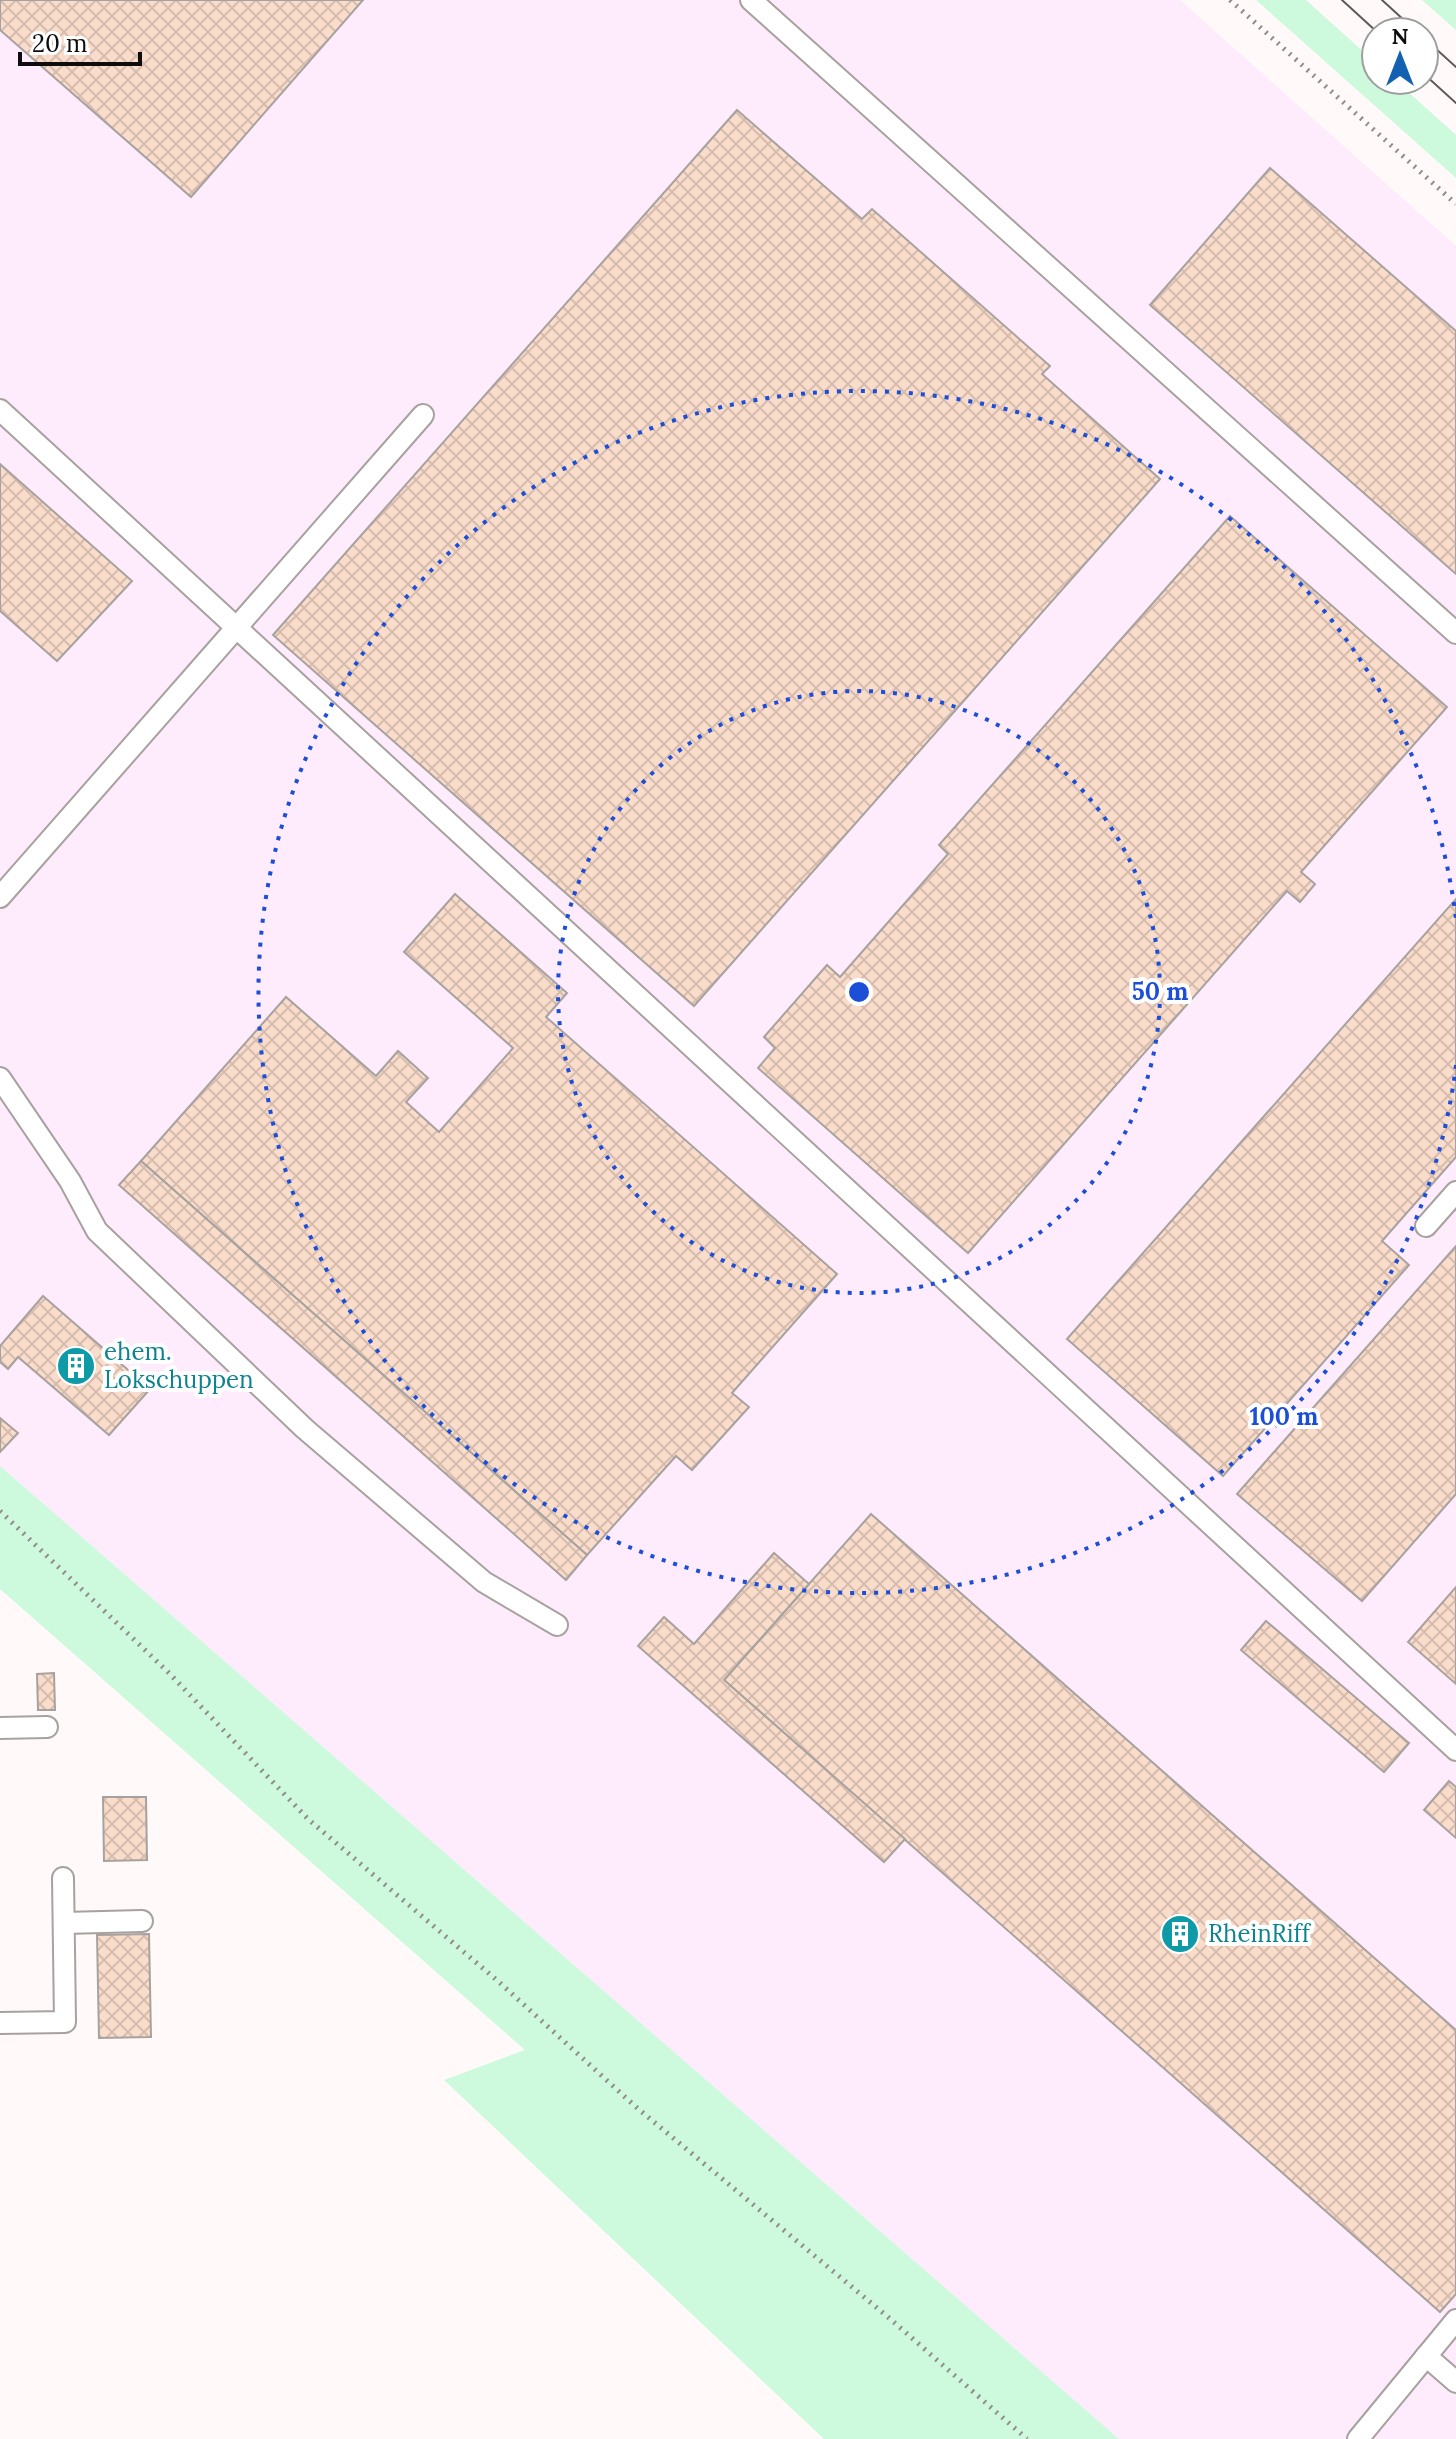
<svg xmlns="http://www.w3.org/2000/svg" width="1456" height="2439" font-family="Lora,serif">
	<defs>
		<pattern id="building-cross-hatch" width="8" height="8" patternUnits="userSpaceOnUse" patternTransform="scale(2)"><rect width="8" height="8" fill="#fadccb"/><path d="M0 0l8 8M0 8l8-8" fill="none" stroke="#d5bcad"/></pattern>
	</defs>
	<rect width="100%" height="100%" fill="#fffaf9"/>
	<path fill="#feebfc" d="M0 0H1180L1456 246V2439H1119L0 1466Z"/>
	<g fill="#cdf9dd">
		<path d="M1256 0H1306L1376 63V80H1395L1456 135V178Z"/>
		<path d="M1422 0H1456V30Z"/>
		<path d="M0 1466 1119 2439H824L444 2080 525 2050 0 1589Z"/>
	</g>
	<g fill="url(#building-cross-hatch)" stroke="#a7a29f" stroke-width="2">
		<path d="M0 0H363L191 197 0 30Z"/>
		<path d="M737 110 862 219 872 209 1050 366 1042 374 1160 479 694 1006 273 635Z"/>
		<path d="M1270 168 1456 331V574L1150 305Z"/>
		<path d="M0 464 132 581 57 661 0 611Z"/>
		<path d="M1230 516 1447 707 1301 872 1315 884 1300 902 1287 891 968 1253 758 1068 775 1048 764 1037 827 965 840 977 948 854 939 845Z"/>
		<path d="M455 894 567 993 546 1017 837 1274 732 1393 749 1407 692 1470 676 1456 587 1555 141 1161 286 997 376 1076 398 1051 428 1078 406 1102 439 1132 513 1048 404 952Z"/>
		<path d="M1456 899V1157L1382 1241 1409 1265 1223 1476 1067 1339Z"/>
		<path d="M141 1161 587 1555 566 1580 119 1185Z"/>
		<path d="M1456 1246V1494L1362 1601 1237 1494Z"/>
		<path d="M43 1296 150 1389 109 1435 18 1357 8 1369 0 1362V1346Z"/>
		<path d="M0 1418 18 1433 0 1452Z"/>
		<path d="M871 1514 1456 2030V2294L1440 2312 724 1680Z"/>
		<path d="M774 1553 809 1584 724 1680 905 1839 884 1862 638 1646 664 1617 694 1644Z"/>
		<path d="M1456 1587V1684L1408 1642Z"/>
		<path d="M1266 1621 1409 1743 1384 1772 1241 1650Z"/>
		<path d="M54 1673 55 1710H38L37 1674Z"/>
		<path d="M1449 1781 1456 1787V1838L1424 1810Z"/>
		<path d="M103 1797H146L147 1860 104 1861Z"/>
		<path d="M149 1934 151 2037 99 2038 97 1935Z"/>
	</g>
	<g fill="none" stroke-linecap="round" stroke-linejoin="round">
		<defs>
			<g id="service">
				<path d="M751 0 1456 633"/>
				<path d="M0 410 1456 1750"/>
				<path d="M0 897 423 415"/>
				<path d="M0 1078 70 1181 97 1231 305 1429 484 1582 557 1625"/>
				<path d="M1426 1226 1456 1192"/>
				<path d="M0 1728 47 1727"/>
				<path d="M64 1923 142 1921"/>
				<path d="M0 2023 65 2022 63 1878"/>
				<path d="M1426 2356 1456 2382"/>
				<path d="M1358 2439 1456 2320"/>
			</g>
		</defs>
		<use href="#service" stroke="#a7a2a0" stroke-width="24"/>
		<g stroke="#918d8d" stroke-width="5" stroke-dasharray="2 6" stroke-linecap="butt">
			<path d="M1230 0 1456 204"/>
			<path d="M0 1511 169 1673 308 1819 499 1982 636 2107 888 2317 1027 2439"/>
		</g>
		<use href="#service" stroke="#fff" stroke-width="20"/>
		<g stroke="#5c5959" stroke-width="2">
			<path d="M1342 0 1377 32"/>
			<path d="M1382 0 1417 32"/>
			<path d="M1424 38 1456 67"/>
			<path d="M1424 74 1456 103"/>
		</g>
	</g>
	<g fill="none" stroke="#1d4ed8" stroke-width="4" stroke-dasharray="4 8">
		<circle cx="859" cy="992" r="301"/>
		<path d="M1456 1065A601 601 0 1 1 1456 919"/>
	</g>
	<defs>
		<symbol id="building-disc" viewBox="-11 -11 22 22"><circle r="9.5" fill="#0f9aa8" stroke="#fff"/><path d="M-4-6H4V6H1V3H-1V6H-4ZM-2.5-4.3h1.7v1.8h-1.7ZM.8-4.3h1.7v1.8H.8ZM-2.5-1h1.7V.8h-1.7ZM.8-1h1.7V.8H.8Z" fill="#fff"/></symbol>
	</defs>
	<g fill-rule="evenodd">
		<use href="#building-disc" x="54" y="1344" width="44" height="44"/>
		<use href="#building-disc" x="1158" y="1912" width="44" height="44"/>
	</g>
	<g text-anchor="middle" stroke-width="8" stroke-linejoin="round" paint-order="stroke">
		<g font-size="24" fill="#0d838f" stroke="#fff" text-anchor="start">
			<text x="104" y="1360">ehem.<tspan x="104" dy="28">Lokschuppen</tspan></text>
			<text x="1208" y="1942">RheinRiff</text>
		</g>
	</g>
	<circle cx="859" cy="992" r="12" fill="#1d4ed8" stroke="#fff" stroke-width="4"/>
	<g font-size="24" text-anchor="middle" font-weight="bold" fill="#1d4ed8" stroke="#fff" stroke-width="8" stroke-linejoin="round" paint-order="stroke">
		<text x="1160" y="1000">50 m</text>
		<text x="1284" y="1425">100 m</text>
	</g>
	<g transform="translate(1400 56)"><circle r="38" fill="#ffffff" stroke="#9f9e9e" stroke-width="2"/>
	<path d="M0-6L14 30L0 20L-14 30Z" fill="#1361b0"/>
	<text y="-12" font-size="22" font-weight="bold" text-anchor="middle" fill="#0e0c0c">N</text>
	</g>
	<path d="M20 52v12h120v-12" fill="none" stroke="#0e0c0c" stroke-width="4"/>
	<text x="32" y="52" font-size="24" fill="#0e0c0c" stroke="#ffffff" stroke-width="6" paint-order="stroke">20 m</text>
</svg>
